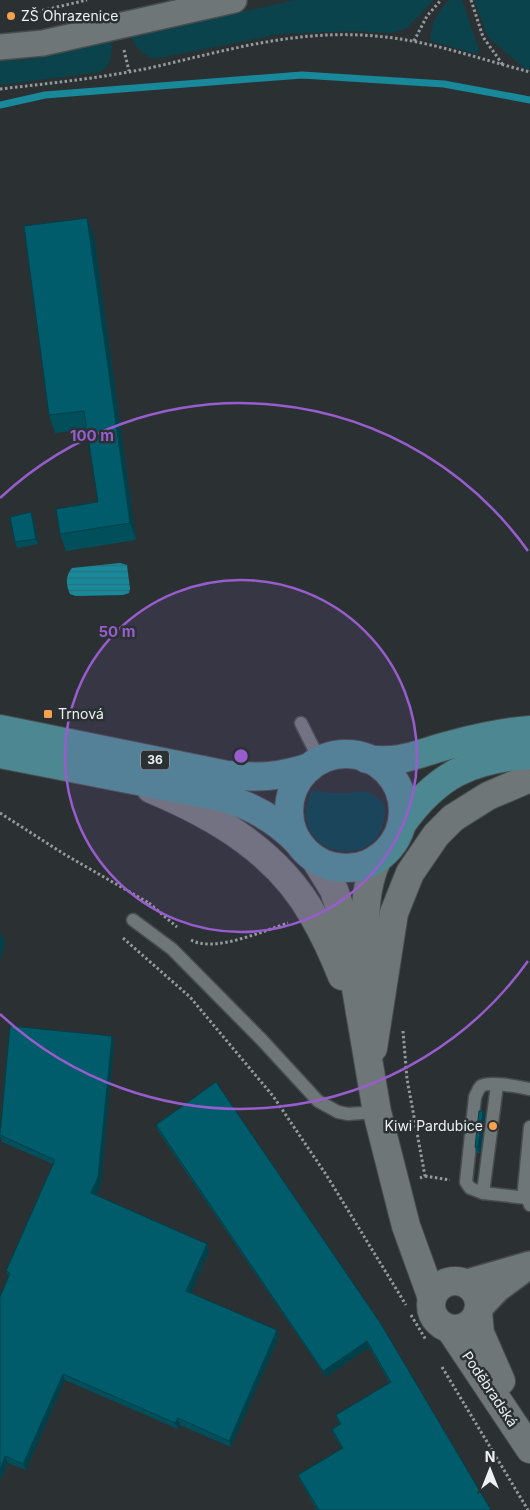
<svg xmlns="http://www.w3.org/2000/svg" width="530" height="1510" font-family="Inter,sans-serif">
	<defs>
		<pattern id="water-rules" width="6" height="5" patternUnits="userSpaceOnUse" patternTransform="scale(1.25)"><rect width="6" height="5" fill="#18899b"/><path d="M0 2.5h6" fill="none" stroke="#2b6f7a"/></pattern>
	</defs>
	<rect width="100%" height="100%" fill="#2b3133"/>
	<g fill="#0b434c">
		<path d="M295 0H434L406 29 399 31 391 33 354 31 280 34 155 59C145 57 135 47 131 37Z"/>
		<path d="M449 0H462L479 50 477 54 430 41C431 23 437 13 449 0Z"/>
		<path d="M474 0H530V69L524 68 488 37Z"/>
		<path d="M111 41C113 53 111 64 101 72L0 85V61L32 59Z"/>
		<path d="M312 790C321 791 330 793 339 793 364 793 366 785 385 805 389 880 279 856 312 790Z"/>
	</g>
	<path fill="url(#water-rules)" d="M120 563 127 565 130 589 129 593 123 595 76 596 70 594C66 585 65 576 72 568Z"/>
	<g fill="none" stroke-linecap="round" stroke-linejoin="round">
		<path stroke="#18899b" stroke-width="7" d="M0 105 45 95 302 75 444 84 530 100"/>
		<defs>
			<g id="service">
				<path d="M301 723 320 761"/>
				<path d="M133 920 172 949 261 1039 318 1101 338 1112 348 1114 377 1112"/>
				<path d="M497 1085 483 1193 527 1198"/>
				<path d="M530 1127 524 1189 530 1205"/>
				<path d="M483 1193 470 1188 466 1182 475 1097C477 1093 478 1089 481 1086 491 1081 519 1087 530 1089"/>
			</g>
			<g id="minor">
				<path d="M0 47 43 43 234 0"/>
				<path d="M464 1283 530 1264"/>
				<path d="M479 1309 498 1289 520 1273"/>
			</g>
			<g id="tertiary">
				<path d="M151 789C216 816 279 853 314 917 325 936 334 956 342 976"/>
				<path d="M315 859 334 890 340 908 351 959 377 1112 406 1226 432 1298"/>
				<path d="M368 978C367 935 359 898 378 858"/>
				<path d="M373 1048 394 913 410 873 436 835 453 818 488 796 530 778"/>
				<circle cx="455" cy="1305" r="24"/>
				<path d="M478 1312 480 1333 501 1381"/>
				<path d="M450 1329 530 1449"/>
			</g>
			<g id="primary">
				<path d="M0 729 227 775C261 778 278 777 310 767"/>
				<path d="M0 754 225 798C254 807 277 820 298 842"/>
				<circle cx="346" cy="811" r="57"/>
				<path d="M367 759C402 764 418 753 450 745 476 738 503 732 530 730"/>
				<path d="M402 824C436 776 471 758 530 755"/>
			</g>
		</defs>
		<use href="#service" stroke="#474d4e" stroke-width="15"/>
		<use href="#minor" stroke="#474d4e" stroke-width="28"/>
		<use href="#tertiary" stroke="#474d4e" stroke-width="30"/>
		<use href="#primary" stroke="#474d4e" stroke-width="30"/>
		<g stroke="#94999b" stroke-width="3" stroke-dasharray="2.5 2.5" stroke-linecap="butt">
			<path d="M471 0 483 37 503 65"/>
			<path d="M30 19 40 11 87 0"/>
			<path d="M414 41 427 16 441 0"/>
			<path d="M124 50 129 71"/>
			<path d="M0 89C52 83 103 78 154 67 228 50 298 29 375 36 428 40 479 59 530 72"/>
			<path d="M0 813 64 854 149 903 146 907"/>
			<path d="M149 903 177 927"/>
			<path d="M123 938 190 997 273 1096 327 1176 406 1305"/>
			<path d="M191 940C214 953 263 931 288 923"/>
			<path d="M403 1031 407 1079 425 1176 420 1178"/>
			<path d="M425 1176 450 1180"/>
			<path d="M411 1315 426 1340"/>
			<path d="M442 1367 528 1510"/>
		</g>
		<use href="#service" stroke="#6f7678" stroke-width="12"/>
		<use href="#minor" stroke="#6f7678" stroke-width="25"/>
		<use href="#tertiary" stroke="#6f7678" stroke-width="28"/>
		<use href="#primary" stroke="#4d8791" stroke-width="28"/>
	</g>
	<g fill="#004f5b">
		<path d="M94 236 136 540 66 551 60 534 98 502 87 429 55 433 49 415Z"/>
		<path d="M31 512 33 518 38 544 17 548 15 542Z"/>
		<path d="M114 1043 101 1184 96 1195 207 1244 209 1251 191 1293 279 1337 231 1447 180 1425 178 1429 65 1380 26 1470 8 1463 0 1481 9 1278 6 1271 53 1164 2 1142 0 1136V1131Z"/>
		<path d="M216 1082 491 1510H317L300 1480 298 1475 342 1448 334 1435 332 1429 340 1425 336 1415 390 1383 369 1347 326 1377 158 1131 156 1125Z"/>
		<path d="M483 1111 485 1117 480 1153H477L475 1147Z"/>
	</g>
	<g fill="#00404a">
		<path d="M87 218 94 236 136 540 130 523Z"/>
		<path d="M31 512 33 518 38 544 36 539Z"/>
		<path d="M1 933 5 943 0 961V935Z"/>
		<path d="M112 1036 114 1043 101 1184 94 1200 91 1193Z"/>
		<path d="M483 1111 485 1117 480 1153 478 1147Z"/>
		<path d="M207 1244 209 1251 189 1298 186 1291Z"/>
		<path d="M277 1330 279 1337 231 1447 229 1441Z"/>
		<path d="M367 1341 369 1347 326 1377 323 1371Z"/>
		<path d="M63 1374 65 1380 26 1470 23 1464Z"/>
		<path d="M178 1418 180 1425 178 1429 175 1423Z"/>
		<path d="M5 1456 8 1463 0 1481V1469Z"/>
	</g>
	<g fill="#005c6a" stroke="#00404a">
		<path d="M87 218 130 523 60 534 56 509 98 502 84 411 49 415 24 226Z"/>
		<path d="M31 512 36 539 15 542 10 517Z"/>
		<path d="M10 1026 112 1036 98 1177 91 1193 207 1244 186 1291 277 1330 229 1441 178 1418 175 1423 63 1374 23 1464 5 1456 0 1469V1297L10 1273 6 1271 55 1160 0 1135Z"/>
		<path d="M216 1082 381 1324 491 1510H319L298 1475 343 1448 332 1429 341 1424 336 1415 391 1382 367 1341 323 1371 156 1125Z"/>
		<path d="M479 1111H483L478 1147H475Z"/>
	</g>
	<circle cx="241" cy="756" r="176" fill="#985dcc" fill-opacity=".12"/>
	<g fill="none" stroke="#985dcc" stroke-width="2.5">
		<circle cx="241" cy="756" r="176"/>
		<path d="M528 961A353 353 0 0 1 0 1014M0 498A353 353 0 0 1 528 551"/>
	</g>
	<g fill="#f8a04b" stroke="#2b3133" stroke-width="2">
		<circle cx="11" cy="16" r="5"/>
		<rect x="43" y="709" width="10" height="10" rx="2.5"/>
		<circle cx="493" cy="1126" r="5"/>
	</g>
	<g text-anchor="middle" stroke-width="5" stroke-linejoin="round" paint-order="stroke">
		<rect fill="#2b3133" stroke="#b3b7b9" stroke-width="1" x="141" y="750.5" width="28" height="19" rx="4"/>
		<g font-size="12" font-weight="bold" fill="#edf1f2">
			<text x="155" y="764">36</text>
		</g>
		<g font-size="14" fill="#edf1f2" stroke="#2b3133" text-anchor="start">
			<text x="21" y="21">ZŠ Ohrazenice</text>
			<text x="58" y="719">Trnová</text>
			<text x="483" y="1131" text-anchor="end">Kiwi Pardubice</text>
		</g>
		<g font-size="14" fill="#edf1f2" stroke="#2b3133">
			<text transform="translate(490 1389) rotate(56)" y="5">Poděbradská</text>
		</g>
	</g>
	<circle cx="241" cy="756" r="8" fill="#985dcc" stroke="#2b3133" stroke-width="2.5"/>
	<g font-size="15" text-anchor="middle" font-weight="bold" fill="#985dcc" stroke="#2b3133" stroke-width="5" stroke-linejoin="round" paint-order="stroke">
		<text x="92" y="441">100 m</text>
		<text x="117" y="637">50 m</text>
	</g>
	<g transform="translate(490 1470)" stroke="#2b3133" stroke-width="4" paint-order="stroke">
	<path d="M0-4L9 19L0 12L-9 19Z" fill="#edf1f2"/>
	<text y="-8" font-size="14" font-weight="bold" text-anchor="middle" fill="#edf1f2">N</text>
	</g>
</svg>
